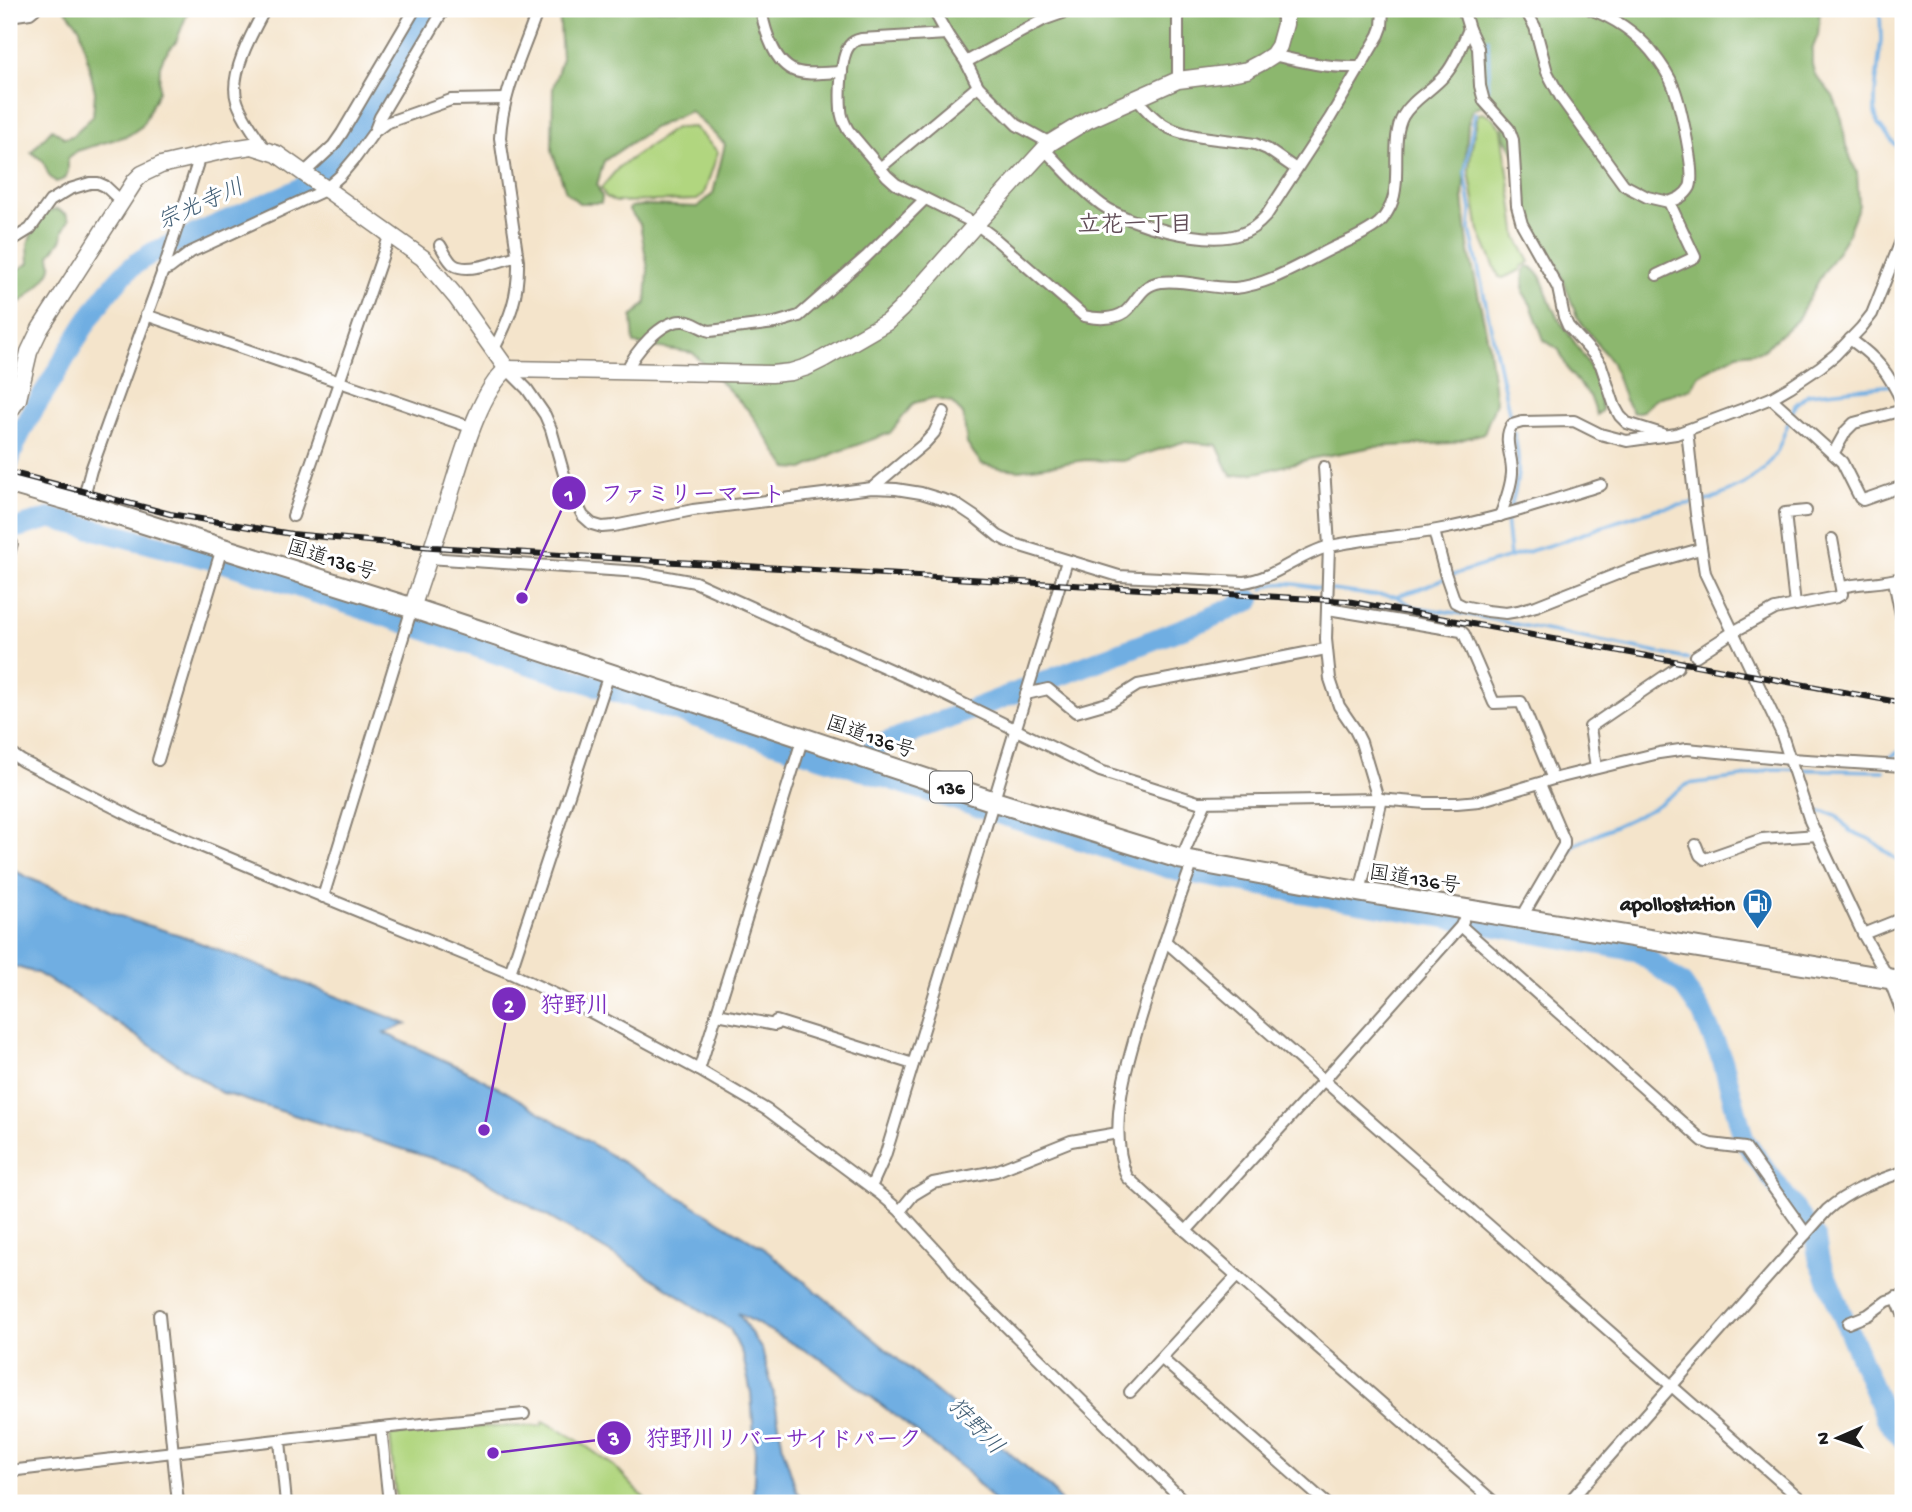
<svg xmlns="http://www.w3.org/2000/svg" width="1912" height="1512" font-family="'Gochi Hand','Klee One',sans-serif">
	<rect width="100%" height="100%" fill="#fff"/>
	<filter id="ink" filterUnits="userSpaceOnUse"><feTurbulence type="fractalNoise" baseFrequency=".0143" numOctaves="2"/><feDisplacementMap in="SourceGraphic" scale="14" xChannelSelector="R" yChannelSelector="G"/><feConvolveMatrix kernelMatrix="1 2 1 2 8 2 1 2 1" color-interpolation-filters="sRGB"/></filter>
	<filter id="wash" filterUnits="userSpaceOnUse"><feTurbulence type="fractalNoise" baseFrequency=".00686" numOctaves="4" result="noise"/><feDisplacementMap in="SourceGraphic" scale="28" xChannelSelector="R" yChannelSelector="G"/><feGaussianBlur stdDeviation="1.57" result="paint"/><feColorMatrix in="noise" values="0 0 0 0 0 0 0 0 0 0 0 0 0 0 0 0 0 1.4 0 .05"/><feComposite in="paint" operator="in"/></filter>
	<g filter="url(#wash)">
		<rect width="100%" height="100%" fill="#f4e4cb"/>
		<g fill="#b1d67f" stroke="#66794e" stroke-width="2">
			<path d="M1483 113 1493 118 1502 129 1517 238 1530 262 1521 267V270L1503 278 1499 277 1479 231 1469 170 1471 152 1478 114Z"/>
			<path d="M694 127 718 152 704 194 697 200 616 202 606 197 601 188 619 167 675 128Z"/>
			<path d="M544 1421 577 1440 614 1466 649 1503H396L390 1435 466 1427 541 1426Z"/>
		</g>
		<g fill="#8cb76e" stroke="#546a45" stroke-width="2">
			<path d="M65 9H189L176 42 164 56 160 66 159 90 142 126 129 135 77 151 68 158V171L65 179 56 182 49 176 43 161 31 152 52 129 65 138 72 136 93 116 95 92 80 28Z"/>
			<path d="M559 9H1820L1818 35 1812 50V64L1814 73 1833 96 1842 119 1846 147 1857 173 1859 205 1846 238 1819 280 1797 320 1762 351 1737 354 1699 375 1691 389 1657 398 1643 411 1633 413 1625 400 1612 363 1577 317 1557 263 1528 228 1521 206 1518 159 1505 137 1503 117 1481 105 1472 110 1468 124 1463 197 1468 246 1488 341 1496 402 1484 433 1451 443 1373 447 1314 458 1261 472 1231 476 1217 445 1183 442 1123 461 1086 460 1019 470 1001 468 982 464 967 444 963 414 951 402 933 398 914 403 890 433 835 453 803 469 787 468 749 411 693 353 634 344 632 317 646 303 648 269 640 224 629 210 630 207 651 205 697 207 713 194 725 144 690 111 653 128 604 161 597 185 602 197 601 203H579L566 192 552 151 553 88 562 58Z"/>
			<path d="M56 209 66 214 69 220 63 231 62 239 50 255C50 259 52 263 51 267 50 276 28 296 21 302L15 295 14 286 9 282V275L29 263 28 244 33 230 44 213Z"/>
			<path d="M1528 266C1544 271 1545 293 1552 307 1564 331 1585 352 1595 378 1599 388 1600 400 1602 410L1597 415 1590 396 1569 372 1559 350 1544 340 1531 305 1523 292 1524 270Z"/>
		</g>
		<path fill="#6faee2" stroke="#46657f" stroke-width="2" d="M9 868 31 879 133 921 180 935 407 1024 384 1033 461 1068 505 1091 762 1247 843 1313 1051 1488 1062 1503H996L965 1470 826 1362 738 1313 762 1350 773 1390 783 1448 797 1492 807 1503H753L755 1452 751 1393 743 1356 730 1329 636 1268 466 1169 220 1092 87 1003 37 973 9 965Z"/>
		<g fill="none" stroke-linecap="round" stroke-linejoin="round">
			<g stroke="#6faee2" stroke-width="3.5">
				<path d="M1880 9 1881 40 1875 94V113L1878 124 1903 154"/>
				<path d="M1487 90 1489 73 1488 39"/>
				<path d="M1475 113 1465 172 1471 210 1470 229 1510 417"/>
				<path d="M1510 509C1519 481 1521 462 1514 433"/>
				<path d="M1506 518 1510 557"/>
				<path d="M1263 589C1277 578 1307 586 1324 589"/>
				<path d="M1331 590 1372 595 1396 596 1417 590 1461 572 1560 542 1618 521 1657 509 1711 500 1744 484 1764 469 1777 452 1795 405 1808 394 1903 384"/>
				<path d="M1396 596 1414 607 1470 615 1688 659"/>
				<path d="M1889 758 1903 749"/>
				<path d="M1815 812H1826L1836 815 1850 831 1872 840 1903 865"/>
				<path d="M1534 913 1550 882 1574 845 1650 810 1688 784 1743 777 1771 769 1884 771"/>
			</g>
			<g stroke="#6faee2" stroke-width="21">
				<path d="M9 462C17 433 36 406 52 380 71 348 90 313 115 284 125 271 138 261 152 253L295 191 310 182 327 167 346 148 429 9"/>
				<path d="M9 530 51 518 229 564 510 658 1178 871 1637 951 1682 984 1702 1013 1723 1062 1744 1140 1815 1237 1819 1259 1885 1417 1903 1439"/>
				<path d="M859 770 874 747 1205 620 1251 600"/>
			</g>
		</g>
	</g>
	<g filter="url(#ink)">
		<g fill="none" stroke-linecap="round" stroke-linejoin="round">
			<path stroke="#c9bca8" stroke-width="10" stroke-dasharray="10 5" stroke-linecap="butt" d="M1678 667 1696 656"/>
			<defs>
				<g id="street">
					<path d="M767 9 762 14C764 26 767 35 772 46 788 81 809 73 842 72"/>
					<path d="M933 9 947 34 966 62 978 86 1017 125 1050 143"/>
					<path d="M1463 9 1469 29 1478 48 1480 86 1484 101 1509 129 1513 140 1517 206 1522 224 1558 288 1564 317 1568 326 1595 356 1601 365 1615 407 1620 416 1627 423 1662 434"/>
					<path d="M1525 9 1535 27 1547 72 1561 98 1624 185 1647 197 1669 202 1695 257 1657 275"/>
					<path d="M1590 9C1614 18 1635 32 1651 51 1660 62 1669 74 1674 88 1680 104 1696 173 1690 187 1685 196 1678 199 1669 202"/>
					<path d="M9 16 30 13 35 9"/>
					<path d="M947 34 861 39C857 40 853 41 851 44 840 53 840 95 841 109 841 117 844 123 848 130L887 176 896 184 976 224 992 236 1084 316C1096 319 1113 320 1125 312 1138 301 1140 285 1161 282 1185 279 1210 289 1235 288 1269 285 1302 263 1333 248 1348 241 1366 234 1379 223 1384 219 1388 211 1391 205 1402 179 1390 139 1403 116 1412 100 1432 90 1444 76 1456 63 1462 44 1469 29"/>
					<path d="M1273 55C1302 62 1329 68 1359 67"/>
					<path d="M966 62 1043 20 1074 9"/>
					<path d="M1178 80V9"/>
					<path d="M1136 98C1144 108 1153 118 1164 125 1185 139 1229 139 1255 144L1267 149 1296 169"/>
					<path d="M375 130 380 117 444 9"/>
					<path d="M264 148C255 133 242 117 237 101 228 75 253 31 265 9"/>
					<path d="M1044 149C1063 168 1080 189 1102 205 1130 225 1207 246 1240 234 1251 231 1259 224 1266 216L1330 118 1379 35 1382 27 1383 9"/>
					<path d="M880 168 978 86"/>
					<path d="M305 172 333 146 342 133 415 9"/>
					<path d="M9 242 30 229 50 201 70 189 90 183H98L105 186 121 201"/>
					<path d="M440 245C444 251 448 261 454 265 468 274 502 260 517 256"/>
					<path d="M162 271 170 268 191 252 323 191 340 176 356 157 374 132 386 123 451 100 506 99"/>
					<path d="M146 315 473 428"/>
					<path d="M1850 339C1879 360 1888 372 1903 404"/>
					<path d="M494 349C510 318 519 296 518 260L500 138C502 92 524 51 538 9"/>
					<path d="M507 369 527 389 545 415 551 429 567 485 583 516 592 524 602 527 614 526 693 510 872 488 896 489 921 493 954 503 975 517 998 536 1011 543 1119 576 1244 582C1276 578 1300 553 1331 546 1366 538 1402 537 1437 530 1493 520 1547 502 1601 485"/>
					<path d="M626 372C634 353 661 319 684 321 694 322 701 329 710 331L775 323 799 316 866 257 925 199"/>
					<path d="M1771 398 1842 462 1860 498 1863 500 1897 488 1903 497"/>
					<path d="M1687 430 1696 514 1705 573 1781 732 1810 821 1863 934 1889 979 1903 1015"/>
					<path d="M1833 454 1846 431 1854 423 1903 410"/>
					<path d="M1324 467 1329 546 1326 639 1330 679 1339 706 1354 728 1361 742 1378 799"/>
					<path d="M872 488 925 443 934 433 944 412"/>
					<path d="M82 504 91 470 165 265 200 156"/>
					<path d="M293 516 390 234"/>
					<path d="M1500 516C1505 503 1511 488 1512 473 1513 457 1502 439 1512 425L1522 422 1574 421 1600 434 1627 441 1676 434 1746 408 1771 398 1790 387 1820 367 1835 355 1861 328 1872 314 1903 236"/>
					<path d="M1434 531 1445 573 1455 602 1463 606 1487 611 1506 613 1518 611 1536 606 1630 569 1700 549"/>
					<path d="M9 555 12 543"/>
					<path d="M428 558 640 572 695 582 935 690 1100 771 1198 802 1378 799 1426 803H1457L1479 801 1553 779 1659 753 1687 749 1790 759 1903 766"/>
					<path d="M1894 581 1903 624"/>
					<path d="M1842 587C1862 582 1883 584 1903 577"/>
					<path d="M1795 605 1785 513 1806 511"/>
					<path d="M1328 609 1461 631 1464 634 1494 703 1521 702 1553 779"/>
					<path d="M1696 656 1733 632 1775 609 1837 597 1842 594 1832 539"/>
					<path d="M1026 694 1048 689 1076 712 1111 702 1138 685 1326 649"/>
					<path d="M9 752 22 761 141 821 265 873 510 973 576 1004 699 1070 767 1110 880 1194 900 1211 944 1259 964 1285 1186 1503"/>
					<path d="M158 760 222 548"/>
					<path d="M1596 768 1590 727 1678 667"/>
					<path d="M1696 845 1700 855 1705 859 1762 839 1817 835"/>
					<path d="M1181 859 1206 802"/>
					<path d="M1193 861C1177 905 1162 949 1148 994 1132 1048 1104 1122 1127 1177L1186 1231 1495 1503"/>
					<path d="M1360 892 1382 799"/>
					<path d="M323 897 412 608"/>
					<path d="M1524 919 1526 910 1564 845V840L1540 784"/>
					<path d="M1461 926 1703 1141 1711 1144 1745 1148 1806 1234"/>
					<path d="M1863 934 1903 918"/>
					<path d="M1165 941 1805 1503"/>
					<path d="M510 973 609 674"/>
					<path d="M717 1014 775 1025 776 1021 913 1064"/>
					<path d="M699 1070 803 737"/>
					<path d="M871 1187 885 1156 1067 561"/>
					<path d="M900 1211 913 1195 933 1183 996 1171 1071 1141 1118 1133"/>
					<path d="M1186 1231 1324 1080 1461 926 1463 921"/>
					<path d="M1896 1297 1903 1314"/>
					<path d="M159 1315 178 1503"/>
					<path d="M1848 1323 1868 1315 1887 1301 1903 1296"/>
					<path d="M1162 1359 1326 1503"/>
					<path d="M1130 1392 1237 1276"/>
					<path d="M381 1428 389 1503"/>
					<path d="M280 1441 286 1503"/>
					<path d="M9 1471 381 1428 524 1414"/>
					<path d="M1568 1503 1827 1210C1848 1191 1876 1181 1903 1172"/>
				</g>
				<g id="secondary">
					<path d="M9 412 18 399 29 352 40 329 135 181 142 174 161 165 226 150 252 146 277 154 423 258 456 297 507 369"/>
					<path d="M412 608C424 572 436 536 448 501 460 464 478 393 507 369L772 374 791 372 807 367 823 359 887 322 901 309 976 224 1050 143 1088 120 1178 80 1226 74 1247 70 1262 62 1273 55 1279 46 1285 24V9"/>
				</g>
				<path id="highway" d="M9 483 82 504 412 608 993 801 1181 859 1360 892 1903 981"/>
			</defs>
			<use href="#street" stroke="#888074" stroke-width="14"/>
			<use href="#secondary" stroke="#888074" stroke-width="19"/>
			<use href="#highway" stroke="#888074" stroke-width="23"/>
			<use href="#street" stroke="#fff" stroke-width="10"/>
			<use href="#secondary" stroke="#fff" stroke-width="16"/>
			<use href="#highway" stroke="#fff" stroke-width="19"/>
			<defs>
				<path id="rail" d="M9 472 170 514 292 534 433 547 642 560 1347 601 1903 703"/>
			</defs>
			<use href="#rail" stroke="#1c1c1c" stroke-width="6"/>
			<use href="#rail" stroke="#fff" stroke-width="3.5" stroke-dasharray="10" stroke-linecap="butt"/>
		</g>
	</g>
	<defs>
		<symbol id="fuel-pin" viewBox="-11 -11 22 30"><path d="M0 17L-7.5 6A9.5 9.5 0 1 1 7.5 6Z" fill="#1f6fb2" stroke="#fff"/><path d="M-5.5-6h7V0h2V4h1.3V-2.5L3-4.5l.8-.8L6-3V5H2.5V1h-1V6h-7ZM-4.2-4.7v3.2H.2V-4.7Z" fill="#fff"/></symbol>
	</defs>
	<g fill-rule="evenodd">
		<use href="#fuel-pin" x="1740" y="886" width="35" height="47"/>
	</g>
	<g text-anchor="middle" stroke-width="6" stroke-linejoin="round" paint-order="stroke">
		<rect fill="#fff" stroke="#606060" stroke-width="2" x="930" y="771.5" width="42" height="31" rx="5"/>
		<g font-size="19" font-weight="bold" fill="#1c1c1c">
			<text x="951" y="794">136</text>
		</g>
		<g font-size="21" fill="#1c1c1c" stroke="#fff">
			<text transform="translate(332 559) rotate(17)" y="7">国道136号</text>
			<text transform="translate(871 736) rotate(19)" y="7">国道136号</text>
			<text transform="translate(1415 878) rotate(9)" y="7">国道136号</text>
		</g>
		<g font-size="21" font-weight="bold" fill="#1c1c1c" stroke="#fff" text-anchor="end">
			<text x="1735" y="910">apollostation</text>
		</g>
		<g font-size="23" font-style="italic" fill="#415e75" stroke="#fff">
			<text transform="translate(200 203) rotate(-24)" y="8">宗光寺川</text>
			<text transform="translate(977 1425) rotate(46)" y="8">狩野川</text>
		</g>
		<g font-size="23" font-weight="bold" fill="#624e58" stroke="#fff">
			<text x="1135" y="231">立花一丁目</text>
		</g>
	</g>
	<path fill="none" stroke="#7b2cbf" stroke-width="2.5" d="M522 598L569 493M484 1130L509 1004M493 1453L614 1438"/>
	<g fill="#7b2cbf" stroke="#fff" stroke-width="2.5">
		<circle cx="522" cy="598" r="7"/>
		<circle cx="484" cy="1130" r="7"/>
		<circle cx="493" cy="1453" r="7"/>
		<circle cx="569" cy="493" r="18"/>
		<circle cx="509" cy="1004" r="18"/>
		<circle cx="614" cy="1438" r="18"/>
	</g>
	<g font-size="21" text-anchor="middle" font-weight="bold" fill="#fff">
		<text x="569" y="501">1</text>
		<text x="509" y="1012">2</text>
		<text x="614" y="1445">3</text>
	</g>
	<g font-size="23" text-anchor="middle" font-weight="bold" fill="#7b2cbf" stroke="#fff" stroke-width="6" stroke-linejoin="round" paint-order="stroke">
		<text x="693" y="501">ファミリーマート</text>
		<text x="575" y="1012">狩野川</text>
		<text x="784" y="1446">狩野川リバーサイドパーク</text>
	</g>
	<rect width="1912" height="1512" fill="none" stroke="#fff" stroke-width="35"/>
	<g transform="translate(1838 1438) rotate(268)" stroke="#ffffff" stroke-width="5" paint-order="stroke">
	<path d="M0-5L12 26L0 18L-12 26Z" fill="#1c1c1c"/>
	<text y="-10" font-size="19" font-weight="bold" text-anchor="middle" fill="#1c1c1c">N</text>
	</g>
</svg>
